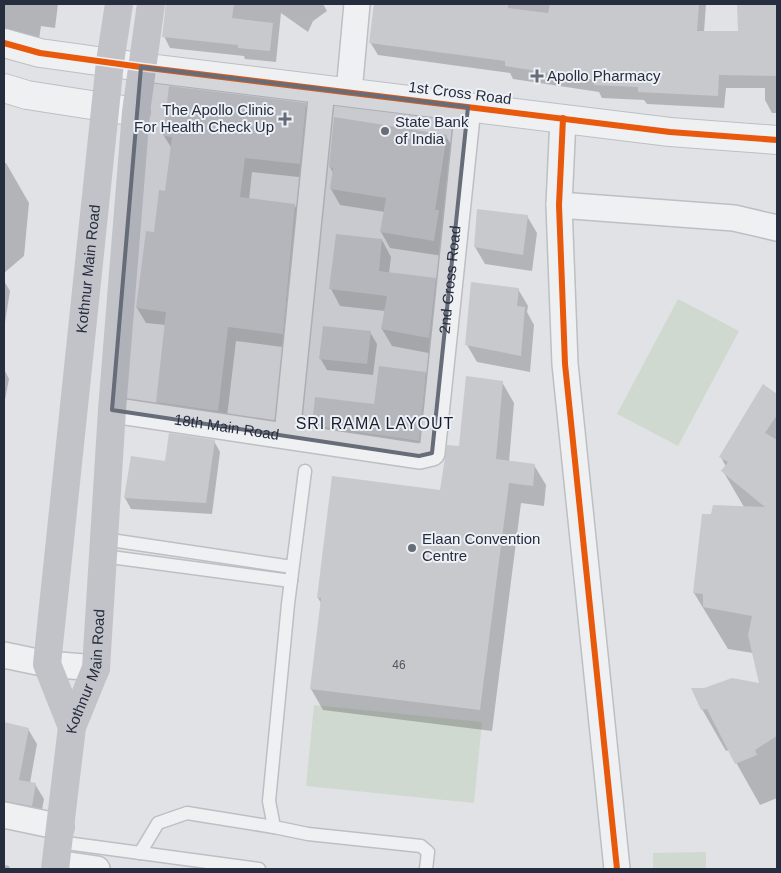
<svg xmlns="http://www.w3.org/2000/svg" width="781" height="873" font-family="Helvetica,sans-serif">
	<rect width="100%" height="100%" fill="#e0e2e5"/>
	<g fill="#d0d9d0">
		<path d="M678 299 739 331 678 446 617 414Z"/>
		<path d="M314 705 482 722 474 803 306 786Z"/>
		<path d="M706 852V869H653V853Z"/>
	</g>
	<g fill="#0003">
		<path d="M4 4H58L55 28 41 26 39 39 4 34Z"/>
		<path d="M166 4H323L327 11 313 21 308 32 281 13 276 62 245 59 244 56 170 48 164 36Z"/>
		<path d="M375 4H706L704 32H739V4H777V113H772L765 100V88H726L724 108 647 104 644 100 602 98 599 92 513 79 510 73 378 55 370 42Z"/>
		<path d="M305 104 314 119 308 178 252 172 249 200 295 206 303 220 290 348 236 341 226 425 165 416 157 402 166 325 146 323 137 308 147 233 155 234 167 192 172 149 164 136Z"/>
		<path d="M446 136 455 152 443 256 390 248 381 232 385 212 340 205 331 189 333 173 330 167Z"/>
		<path d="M4 163H6L29 203 24 256 4 273Z"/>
		<path d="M527 216 537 233 532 271 485 264 475 247Z"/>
		<path d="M382 240 391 257 389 273 435 279 445 296 439 355 392 346 382 329 385 311 340 306 331 289Z"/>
		<path d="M4 281 10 291 4 329Z"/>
		<path d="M518 289 528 306 527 312 534 325 530 372 477 362 467 345Z"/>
		<path d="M370 332 377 344 373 375 327 370 320 358Z"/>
		<path d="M4 369 9 379 4 405Z"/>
		<path d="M425 373 432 384 425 452 319 436 313 425 375 406Z"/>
		<path d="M502 382 514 403 509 462 534 465 546 485 544 506 521 503 492 731 323 710 311 689 321 603 318 598 441 491 460 448Z"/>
		<path d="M763 386 777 395V798L760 805 729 750 726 751 702 709 761 685 753 653 728 649 694 593 703 516 744 507 723 471 726 467 721 457Z"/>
		<path d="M214 441 220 452 212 514 131 509 125 498 166 462Z"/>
		<path d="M4 724 28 729 37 744 30 783 35 784 44 799 40 821 4 820Z"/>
		<path d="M4 865 9 866 10 869H4Z"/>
	</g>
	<g fill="#c7c9cd">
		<path d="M166 4H234L232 18 273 23 270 51 238 48V45L162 37Z"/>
		<path d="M374 4H508V8L548 13 550 4H699L697 31H738L737 4H777V76L719 75 718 96 638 92V87L594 85V80L505 66V61L369 43Z"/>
		<path d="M169 86 306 103 300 164 245 158 240 197 295 204 283 334 228 327 218 411 156 402 166 312 136 308 146 231 154 232 159 190 165 191 172 137 163 136Z"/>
		<path d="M334 117 447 135 435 210H439L434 241 380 232 386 198 330 189 333 168 329 167Z"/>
		<path d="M477 209 528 215 523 255 474 247Z"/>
		<path d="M336 234 382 239 379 271 436 278 429 338 381 329 387 296 329 289Z"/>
		<path d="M471 282 519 288 517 306 525 307 521 356 465 345Z"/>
		<path d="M323 326 371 331 367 364 319 359Z"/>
		<path d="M379 366 426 372 419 441 312 425 315 397 374 404Z"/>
		<path d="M466 376 503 381 496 459 535 464 533 486 509 483 480 710 310 689 321 598H317L332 476 440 490 447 445 459 446Z"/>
		<path d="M763 384 777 394V415L765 433 777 440V736L755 750 757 755 735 764 707 709 701 710 691 688H704L732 678 759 683 748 635 752 616 703 607V594L693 593 702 514H711L713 505 765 507 721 471 728 462 719 457Z"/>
		<path d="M169 433 215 440 206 503 124 498 131 456 165 461Z"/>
		<path d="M4 722 29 728 19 780 36 783 32 806 4 801Z"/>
	</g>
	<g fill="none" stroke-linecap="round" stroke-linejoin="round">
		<defs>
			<g id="service">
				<path d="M305 471 288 604 269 801 274 827 308 834 421 846 428 852 426 869"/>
				<path d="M104 539 292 567"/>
				<path d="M103 556 291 581"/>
				<path d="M59 842 259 869"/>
				<path d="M140 853 158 823 187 813 274 827"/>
			</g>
			<g id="minor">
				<path d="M349 92 357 4"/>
				<path d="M563 118 559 205 565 364 617 869"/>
				<path d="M559 205 734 218 777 228"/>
				<path id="s1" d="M112 410 419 456 432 453 468 107"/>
				<path d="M287 435 322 89"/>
				<path d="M4 655 47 664 96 668"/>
				<path d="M4 815 61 827"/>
				<path d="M56 863 97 869"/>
			</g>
			<g id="tertiary">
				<path d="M4 43 40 53 141 67 670 132 777 140"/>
				<path d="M4 88 27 95 136 112"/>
			</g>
		</defs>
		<use href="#service" stroke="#bdbfc3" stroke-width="15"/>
		<use href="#minor" stroke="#bdbfc3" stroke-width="28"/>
		<use href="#tertiary" stroke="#bdbfc3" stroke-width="30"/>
		<use href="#service" stroke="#eff0f2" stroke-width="12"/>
		<use href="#minor" stroke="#eff0f2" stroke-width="25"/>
		<use href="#tertiary" stroke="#eff0f2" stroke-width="28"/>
		<g stroke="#c1c3c8" stroke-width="28">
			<path id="s2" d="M72 727 47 664 110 62 119 4"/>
			<path id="s3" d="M55 869 72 727 96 668 112 410 136 112 151 4"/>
		</g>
		<defs>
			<g id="cycleway">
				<path d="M4 43 40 53 141 67 670 132 777 140"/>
				<path d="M563 118 559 205 565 364 617 869"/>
			</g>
		</defs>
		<use href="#cycleway" stroke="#edf0f5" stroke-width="9"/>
		<use href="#cycleway" stroke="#e8590c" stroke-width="6"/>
	</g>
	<path fill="#676c79" fill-opacity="0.2" stroke="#676c79" stroke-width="4" stroke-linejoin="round" d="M141 67 468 107 432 453 419 456 112 410Z"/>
	<g fill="#676c79" stroke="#edf0f5" stroke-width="2">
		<path d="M534.5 68.5h5v5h5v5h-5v5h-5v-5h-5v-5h5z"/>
		<path d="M282.5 111.5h5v5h5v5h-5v5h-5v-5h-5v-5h5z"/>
		<circle cx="385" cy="131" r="5"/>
		<circle cx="412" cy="548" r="5"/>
	</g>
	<g text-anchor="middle" stroke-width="4" stroke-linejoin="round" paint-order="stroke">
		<g font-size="12" fill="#505664">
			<text x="399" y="669">46</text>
		</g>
		<g font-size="15" fill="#262d3f" stroke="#edf0f5" text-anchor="start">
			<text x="547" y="81">Apollo Pharmacy</text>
			<text x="274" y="115" text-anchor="end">The Apollo Clinic<tspan x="274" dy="17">For Health Check Up</tspan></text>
			<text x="395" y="127">State Bank<tspan x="395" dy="17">of India</tspan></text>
			<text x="422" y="544">Elaan Convention<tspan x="422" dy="17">Centre</tspan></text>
		</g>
		<g font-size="15" fill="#262d3f" stroke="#edf0f5">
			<text transform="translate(460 93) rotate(7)" y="5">1st Cross Road</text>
			<text dy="5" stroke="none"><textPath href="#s2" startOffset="465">Kothnur Main Road</textPath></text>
			<text dy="5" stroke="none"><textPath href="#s1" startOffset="498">2nd Cross Road</textPath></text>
			<text dy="5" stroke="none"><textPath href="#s1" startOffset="116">18th Main Road</textPath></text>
			<text dy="5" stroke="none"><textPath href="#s3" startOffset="201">Kothnur Main Road</textPath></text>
		</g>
		<g font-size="16" letter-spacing="1" fill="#191f2f" stroke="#edf0f5">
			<text x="375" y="429">SRI RAMA LAYOUT</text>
		</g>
	</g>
	<rect width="781" height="873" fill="none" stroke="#262d3f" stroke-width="10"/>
</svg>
